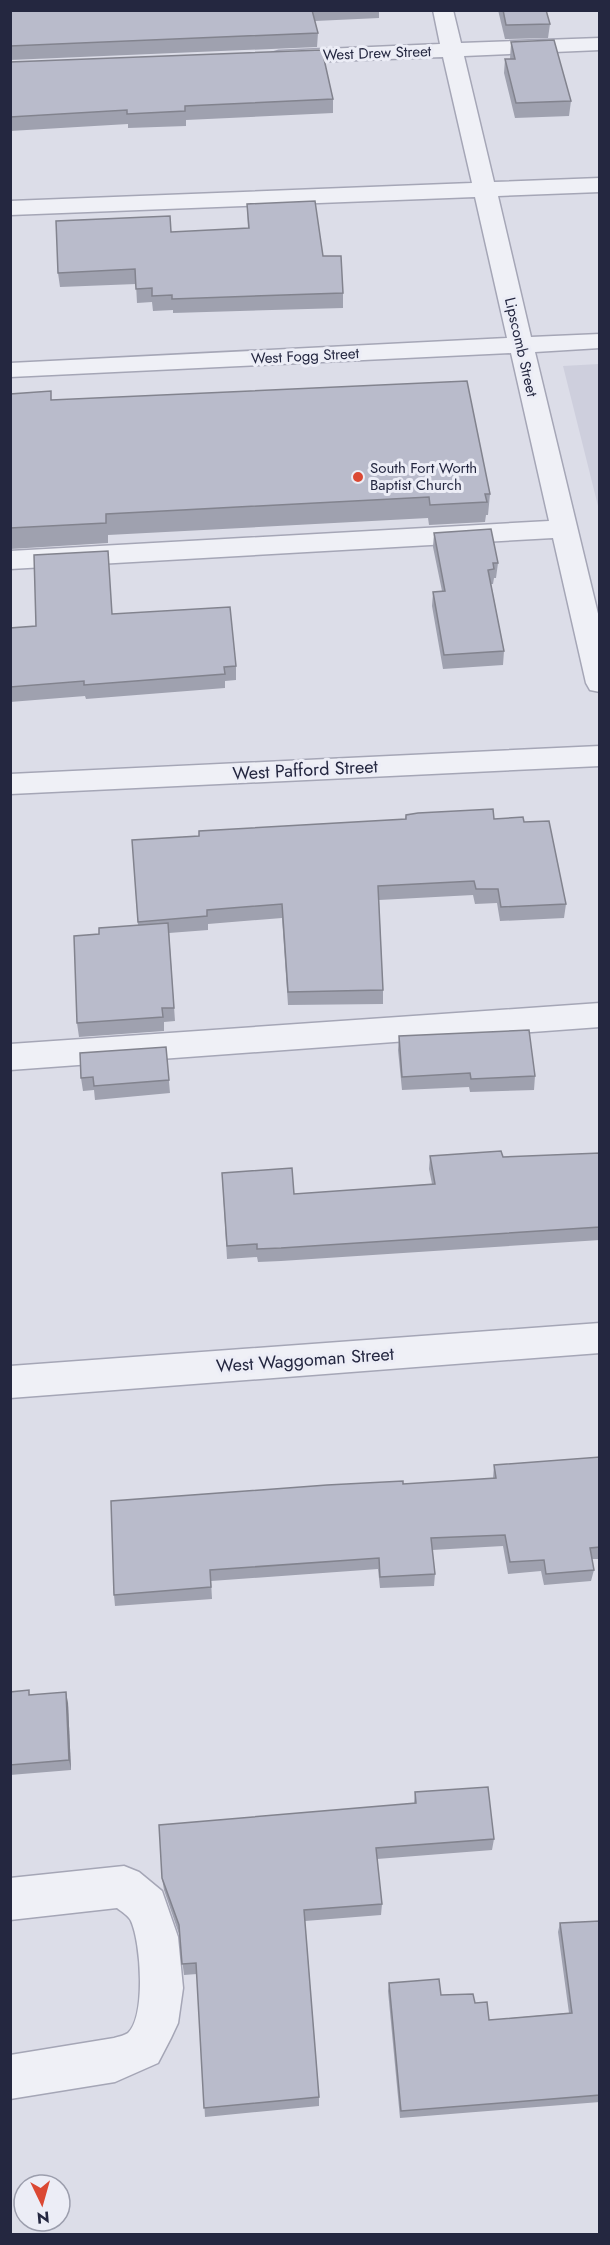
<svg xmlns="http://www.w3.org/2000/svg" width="610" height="2245" font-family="Jost,sans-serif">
	<rect width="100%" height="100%" fill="#dcdde8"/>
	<path fill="#cecfdd" d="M599 364H600L599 510 563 366Z"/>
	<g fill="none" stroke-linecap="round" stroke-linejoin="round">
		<defs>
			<g id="minor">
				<path d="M433 10H453L461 43 600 38V50L464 56 494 182 600 178V192L498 196 531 337 600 334V348L535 352 600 622V692L590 690 586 683 553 538 10 569V551L549 521 511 353 10 377V363L507 338 475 197 10 215V201L472 183 443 57 279 63 272 61 268 57 272 53 279 51 440 44Z"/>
				<path d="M600 746V766L10 794V774Z"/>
				<path d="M600 1003V1027L10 1070V1044Z"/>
				<path d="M600 1323V1353L10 1398V1366Z"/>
				<path d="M124 1866 139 1872 162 1891 178 1937 183 1988 178 2023 171 2038 158 2063 115 2082 10 2099V2055L114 2038C118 2037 125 2035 128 2033 146 2016 141 1943 131 1921 129 1916 122 1912 117 1908L10 1920V1878Z"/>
			</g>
		</defs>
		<use href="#minor" stroke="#a5a6b6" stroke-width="3"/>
		<use href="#minor" fill="#eff0f6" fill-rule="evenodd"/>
	</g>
	<g fill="#9fa1af">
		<path d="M10 10H379V18L315 21 318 33 317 47 10 60Z"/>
		<path d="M498 10H546L550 24 548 38 505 39Z"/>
		<path d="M511 42 571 101 569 116 515 118 504 73 505 59H510Z"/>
		<path d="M10 62 333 99V113L186 120V126L128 128V124L10 131Z"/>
		<path d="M247 204 323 256 343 293V308L173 313V310L153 311 152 302 137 303 136 284 60 287 58 273 248 229Z"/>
		<path d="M10 394 52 400 490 494 488 515H486L485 522 429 525 428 518 108 535V543L10 549Z"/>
		<path d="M434 533 498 563 496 578H494L493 584H491L504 651 503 665 443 669 432 606 433 592 442 591 433 547Z"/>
		<path d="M113 614 236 666V680L225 681V688L86 699 85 696 10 702V628L36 626Z"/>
		<path d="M406 815 494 819 524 822 566 904 564 918 500 921 497 903 475 904 473 895 379 900 383 990V1004L288 1005 282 918 208 924V930L169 933 175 1021 164 1022V1031L79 1037 77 1023 99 934 138 925 132 840 199 836 405 819Z"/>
		<path d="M399 1036 535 1076 534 1090 470 1092 469 1087 402 1090 398 1050Z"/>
		<path d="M166 1047 170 1093 95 1100 94 1090 83 1091 81 1078Z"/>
		<path d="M600 1153V1240L281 1261 258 1262 257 1257 227 1259 222 1173 294 1194 432 1184 429 1169 430 1156 503 1157Z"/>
		<path d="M600 1457V1559H592L594 1570 591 1581 544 1585 541 1571 508 1574 503 1546 432 1550 435 1574 434 1586 380 1588 378 1569 211 1581 212 1599 115 1606 114 1595 403 1484 493 1479 494 1465Z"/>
		<path d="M10 1692 68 1703 71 1770 10 1775Z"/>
		<path d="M415 1792 494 1839 492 1850 377 1859 382 1904 381 1915 305 1921 319 2097V2106L205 2117 197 1974 184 1975 179 1934 164 1890 162 1878 414 1803Z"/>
		<path d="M600 1921V2102L400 2118 388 1991 389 1983 475 2003 489 2020 569 2013 558 1932 560 1923Z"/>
	</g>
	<path fill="#82838e" d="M66 1692 68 1703 71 1770 69 1760Z"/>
	<g fill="#b9bbcb" stroke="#82838e" stroke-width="1.5">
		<path d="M10 10H312L318 33 10 46Z"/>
		<path d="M503 10H546L550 24 506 25Z"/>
		<path d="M554 40 571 101 516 103 505 59H515L511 42Z"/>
		<path d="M322 50 333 99 185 106V111L127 114V110L10 117V62Z"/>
		<path d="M315 201 323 256H341L343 293 172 299V295L152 296V288L136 289 135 269 58 273 56 221 170 216 171 232 249 228 247 204Z"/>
		<path d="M467 381 490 494H485L487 502 430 505 429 497 106 514V523L10 528V394L51 391V400Z"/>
		<path d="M491 529 498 563H493L494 569 488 570 504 651 444 655 433 592 445 591 434 533Z"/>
		<path d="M108 551 112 614 230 607 236 666 224 667 225 674 84 685V681L10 687V628L36 626 34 555Z"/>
		<path d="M493 809 494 819 523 817 524 822 549 821 566 904 501 907 498 889H476L474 881 378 886 383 990 288 992 282 904 207 910V916L138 922 132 840 199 836V831L406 819V815L418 813Z"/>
		<path d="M168 923 174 1008H162L163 1017 77 1023 74 936 99 934V928Z"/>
		<path d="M529 1030 535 1076 471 1079 470 1073 402 1077 399 1036Z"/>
		<path d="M166 1047 169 1080 94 1086 93 1077 81 1078 80 1053Z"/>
		<path d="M501 1151 503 1157 600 1153V1227L281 1248 257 1249V1244L227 1246 222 1173 292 1168 294 1194 435 1184 430 1156Z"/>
		<path d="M600 1457V1547L590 1548 594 1570 546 1574 544 1560 510 1562 505 1535 431 1538 435 1574 380 1577 379 1558 210 1570 211 1587 114 1595 111 1501 327 1485 403 1481V1484L496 1478 494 1465Z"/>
		<path d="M29 1690V1695L66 1692 69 1760 10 1765V1692Z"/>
		<path d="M488 1787 494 1839 376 1848 382 1904 304 1910 319 2097 204 2108 196 1963 182 1964 179 1925 162 1878 159 1825 416 1803 415 1792Z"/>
		<path d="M600 1921V2095L401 2111 389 1983 439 1979 441 1995 473 1994 475 2003 487 2002 489 2020 572 2013 560 1923Z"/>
	</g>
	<circle fill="#db4833" stroke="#ecedf6" stroke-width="2" cx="358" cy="477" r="6"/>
	<g text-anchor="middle" stroke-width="6" stroke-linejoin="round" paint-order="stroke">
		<g font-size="15" fill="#242740" stroke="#ecedf6">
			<text transform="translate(377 53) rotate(-2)" y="5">West Drew Street</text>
			<text transform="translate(521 347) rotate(77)" y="5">Lipscomb Street</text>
			<text transform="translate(305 356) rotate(-3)" y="5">West Fogg Street</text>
		</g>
		<g font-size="15" fill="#242740" stroke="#ecedf6" text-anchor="start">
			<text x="370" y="473">South Fort Worth<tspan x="370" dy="17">Baptist Church</tspan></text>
		</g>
		<g font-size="18" fill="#242740" stroke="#ecedf6">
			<text transform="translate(305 770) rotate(-3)" y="6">West Pafford Street</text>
			<text transform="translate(305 1360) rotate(-4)" y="6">West Waggoman Street</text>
		</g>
	</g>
	<rect width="610" height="2245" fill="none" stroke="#242740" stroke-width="24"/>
	<g transform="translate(42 2203) rotate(175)"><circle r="28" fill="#ecedf6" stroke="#9c9ead" stroke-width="1.5"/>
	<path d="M0-4.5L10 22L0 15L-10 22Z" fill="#db4833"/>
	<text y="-9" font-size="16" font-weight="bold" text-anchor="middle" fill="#242740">N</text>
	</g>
</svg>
